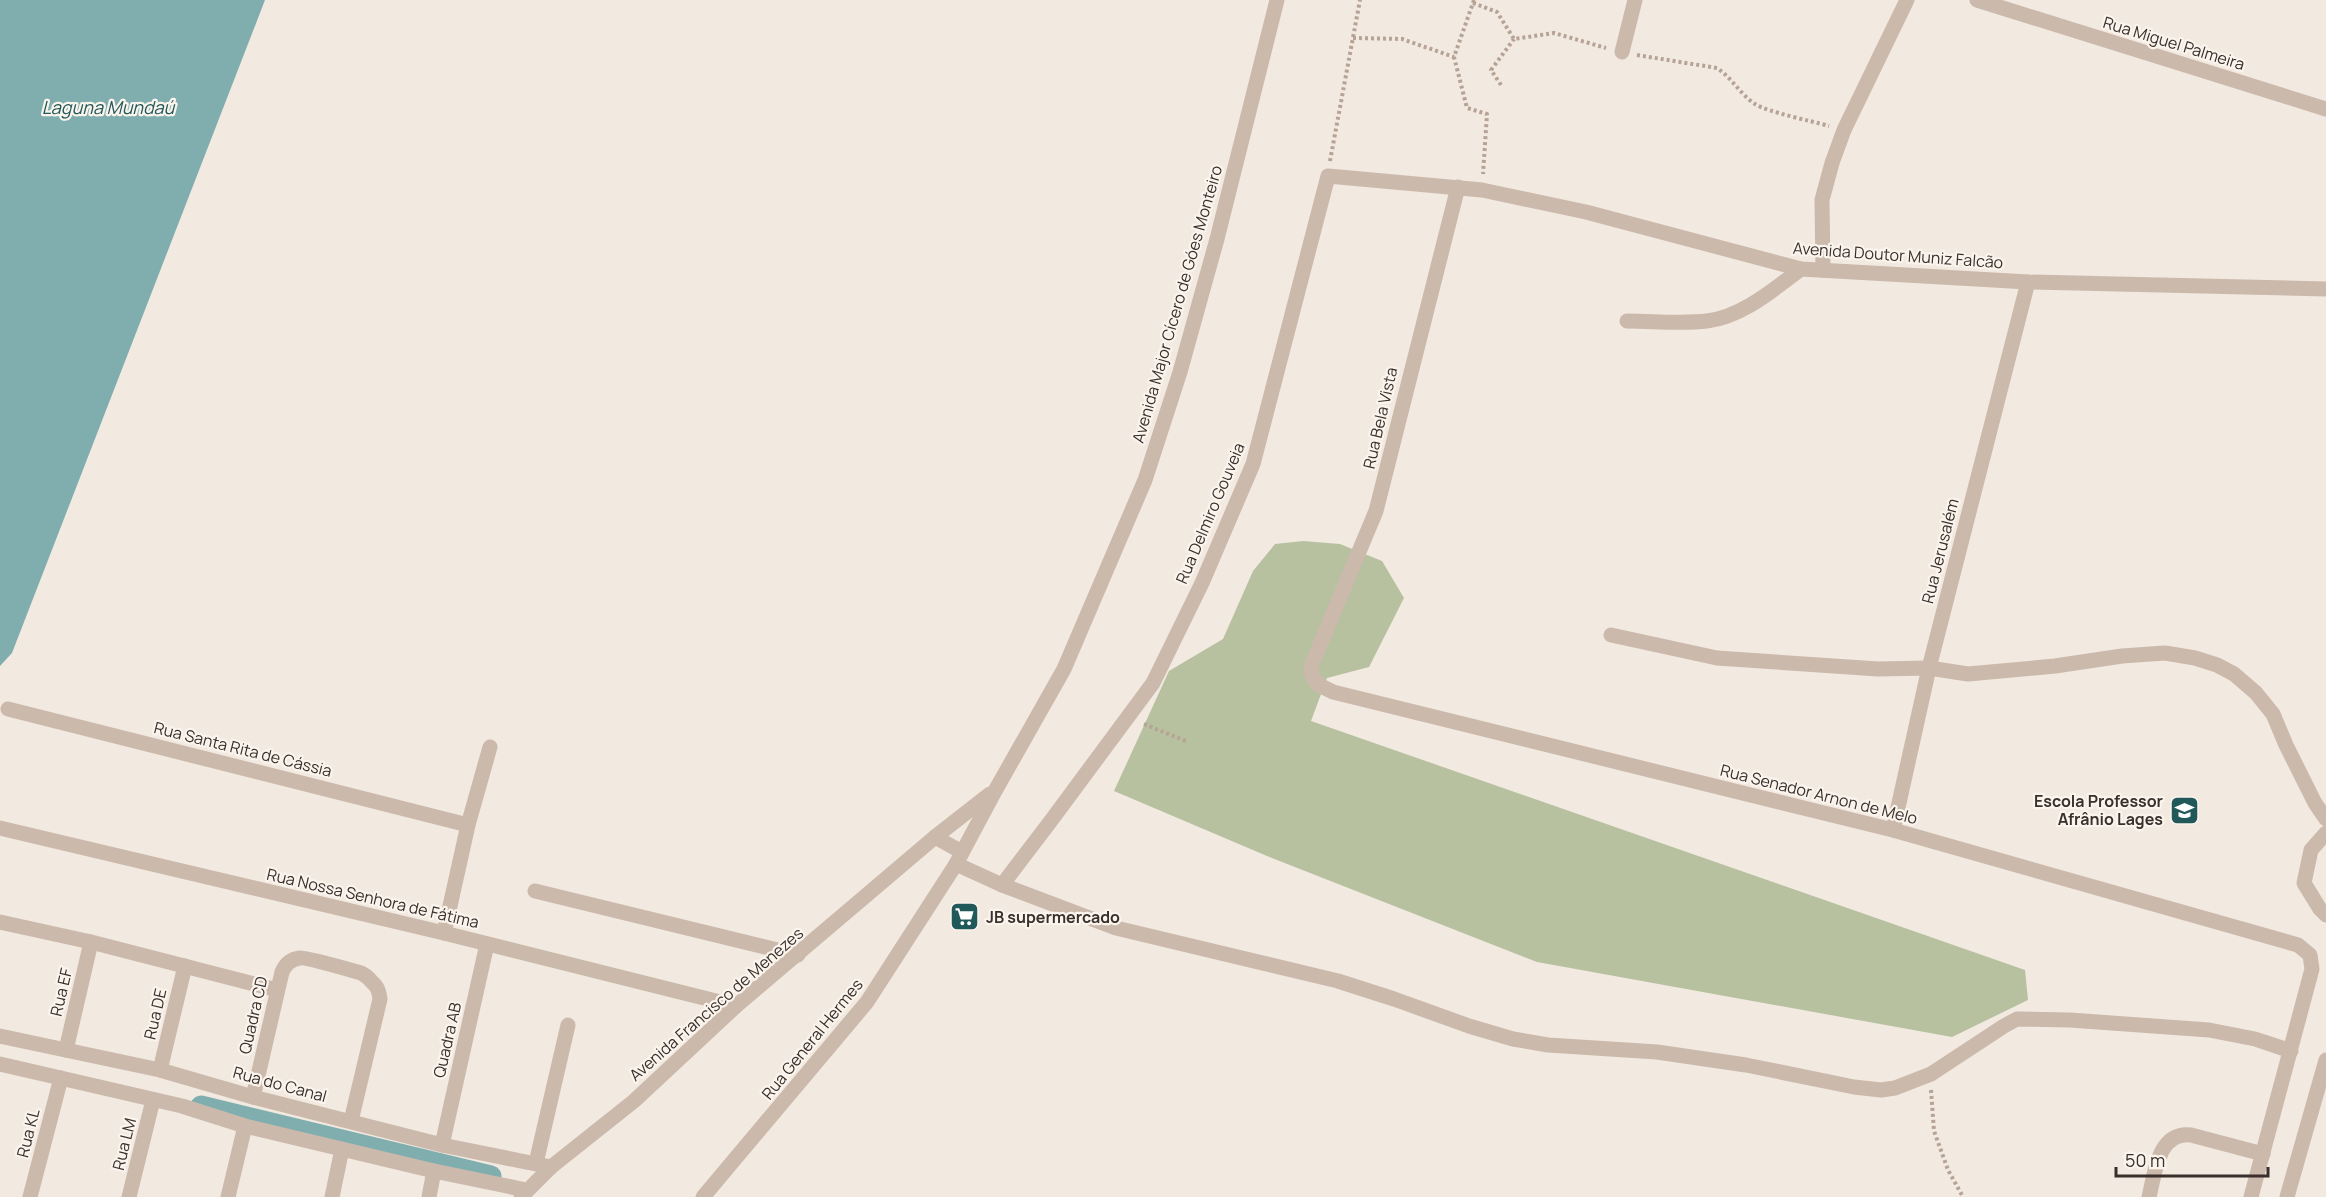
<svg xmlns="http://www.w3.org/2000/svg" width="2326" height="1197" font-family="Manrope,sans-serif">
	<rect width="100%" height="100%" fill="#f2e9e0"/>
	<path fill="#b7c1a0" d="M1303 541 1340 544 1382 561 1404 598 1369 667 1327 678 1311 721 2025 970 2028 1000 1952 1037 1537 962 1267 856 1114 791 1169 671 1223 639 1253 571 1275 544Z"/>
	<path fill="#80aeaf" d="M0 0H265L12 653 0 666Z"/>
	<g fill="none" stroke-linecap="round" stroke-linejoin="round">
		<path stroke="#80aeaf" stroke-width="21" d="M201 1106 491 1176"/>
		<g stroke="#b6a396" stroke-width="4" stroke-dasharray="3 3" stroke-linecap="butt">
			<path d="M1474 0 1454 57 1467 108 1487 114 1483 174"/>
			<path d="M1473 3 1497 12 1514 39 1554 33 1606 48"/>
			<path d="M1353 38 1402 39 1454 57"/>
			<path d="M1637 55 1717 68C1732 78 1740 94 1755 104 1767 112 1812 121 1829 126"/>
			<path d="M1501 85 1491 70 1514 39"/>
			<path d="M1330 161 1360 0"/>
			<path d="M1144 724 1188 742"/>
			<path d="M1931 1090 1934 1131 1948 1170 1963 1197"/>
		</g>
		<g stroke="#cbb9ac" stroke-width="15">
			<path d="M1977 0 2326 109"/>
			<path d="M1622 52 1635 0"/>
			<path d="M1458 187 1376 511 1312 664 1311 672 1313 678 1319 685 1333 692 1893 830 2298 945 2310 955 2312 969 2251 1197"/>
			<path d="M1823 270 1822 200 1832 163 1844 130 1907 0"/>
			<path d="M1627 321C1653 321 1682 324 1707 321 1742 317 1774 289 1801 269"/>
			<path d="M1611 635 1717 658 1878 669 1929 668 1968 674 2055 666 2122 656 2165 653 2195 658 2217 665 2234 674 2256 693 2273 714 2286 745 2315 803 2326 819"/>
			<path d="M8 709 468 825"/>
			<path d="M0 828 444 933 736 1006"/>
			<path d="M1893 830 1929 668 2028 282"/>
			<path d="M2326 833 2311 850 2304 883 2320 909 2326 915"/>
			<path d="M935 837 962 852"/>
			<path d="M956 864 1002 885 1116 928 1338 981 1394 999 1469 1026 1513 1039 1548 1045 1657 1052 1746 1065 1854 1087 1881 1090 1895 1088 1931 1074 2004 1026 2017 1019 2070 1020 2209 1030 2255 1039 2291 1051"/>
			<path d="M1002 885 1050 822 1153 683 1202 583 1253 464 1328 176 1482 190 1586 212 1801 269 2028 282 2326 289"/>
			<path d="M535 891 798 955"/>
			<path d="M0 922 91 942 277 990"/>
			<path d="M444 933 468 825 490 747"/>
			<path d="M0 1036 160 1070 253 1097 442 1145 551 1167"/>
			<path d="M66 1050 91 942"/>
			<path d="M0 1064 182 1106 245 1126 434 1171 526 1190"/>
			<path d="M160 1070 185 966"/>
			<path d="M253 1097 282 972C285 965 291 959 300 958 305 957 354 971 361 973 365 975 369 978 372 982 378 987 379 992 380 999L351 1121"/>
			<path d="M442 1145 487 944"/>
			<path d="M536 1163 568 1025"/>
			<path d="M30 1197 61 1078"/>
			<path d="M129 1197 153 1100"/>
			<path d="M228 1197 245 1126"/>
			<path d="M332 1197 342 1149"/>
			<path d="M429 1197 434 1171"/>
			<path d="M521 1197 551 1167 634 1101 736 1006 935 837 990 794"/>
			<path d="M703 1197 867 1002 956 864 995 791 1064 669 1145 480 1180 372 1217 239 1277 0"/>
			<path d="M2149 1197C2155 1173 2158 1131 2191 1135L2263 1154"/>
			<path d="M2287 1197 2326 1060"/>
		</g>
	</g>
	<defs>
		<symbol id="university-square" viewBox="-11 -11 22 22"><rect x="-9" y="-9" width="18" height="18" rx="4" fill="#215859" stroke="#faf4ed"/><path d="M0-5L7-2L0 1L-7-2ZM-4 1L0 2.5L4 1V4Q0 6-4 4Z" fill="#fff"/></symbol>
		<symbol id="supermarket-square" viewBox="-11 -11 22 22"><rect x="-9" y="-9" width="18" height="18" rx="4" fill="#215859" stroke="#faf4ed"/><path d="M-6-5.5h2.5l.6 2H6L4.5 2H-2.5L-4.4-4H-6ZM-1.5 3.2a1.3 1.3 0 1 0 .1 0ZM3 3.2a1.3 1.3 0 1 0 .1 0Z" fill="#fff"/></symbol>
	</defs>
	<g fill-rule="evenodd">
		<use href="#university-square" x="2168" y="794" width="33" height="33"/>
		<use href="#supermarket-square" x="948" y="900" width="33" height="33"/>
	</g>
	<g text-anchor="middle" stroke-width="4.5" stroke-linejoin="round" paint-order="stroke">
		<g font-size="16" fill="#392f2b" stroke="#faf4ed">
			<text transform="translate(2174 43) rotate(17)" y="6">Rua Miguel Palmeira</text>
			<text transform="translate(1898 255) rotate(4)" y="6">Avenida Doutor Muniz Falcão</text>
			<text transform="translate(1177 304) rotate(-74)" y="6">Avenida Major Cícero de Góes Monteiro</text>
			<text transform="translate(1380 418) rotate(-77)" y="6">Rua Bela Vista</text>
			<text transform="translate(1210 513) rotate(-67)" y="6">Rua Delmiro Gouveia</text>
			<text transform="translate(1940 551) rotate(-76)" y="6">Rua Jerusalém</text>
			<text transform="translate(243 749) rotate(14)" y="6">Rua Santa Rita de Cássia</text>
			<text transform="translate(1819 794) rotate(14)" y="6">Rua Senador Arnon de Melo</text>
			<text transform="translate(373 898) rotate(13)" y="6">Rua Nossa Senhora de Fátima</text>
			<text transform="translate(61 992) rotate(-77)" y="6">Rua EF</text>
			<text transform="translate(716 1004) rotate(-41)" y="6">Avenida Francisco de Menezes</text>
			<text transform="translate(155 1014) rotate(-77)" y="6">Rua DE</text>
			<text transform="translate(253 1015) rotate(-77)" y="6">Quadra CD</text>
			<text transform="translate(812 1039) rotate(-51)" y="6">Rua General Hermes</text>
			<text transform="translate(447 1040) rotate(-77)" y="6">Quadra AB</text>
			<text transform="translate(280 1084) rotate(15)" y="6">Rua do Canal</text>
			<text transform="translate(28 1133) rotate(-76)" y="6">Rua KL</text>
			<text transform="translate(124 1144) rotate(-76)" y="6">Rua LM</text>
		</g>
		<g font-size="16" font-weight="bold" fill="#392f2b" stroke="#faf4ed" text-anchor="end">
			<text x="2163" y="807">Escola Professor<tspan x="2163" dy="18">Afrânio Lages</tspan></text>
			<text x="986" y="923" text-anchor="start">JB supermercado</text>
		</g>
		<g font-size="18" font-style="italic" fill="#215859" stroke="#faf4ed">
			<text x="108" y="114">Laguna Mundaú</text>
		</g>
	</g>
	<path d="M2116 1167v9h152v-9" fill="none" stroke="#392f2b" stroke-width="3"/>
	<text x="2125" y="1167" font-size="18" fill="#392f2b" stroke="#faf4ed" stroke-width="4.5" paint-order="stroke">50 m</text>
</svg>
